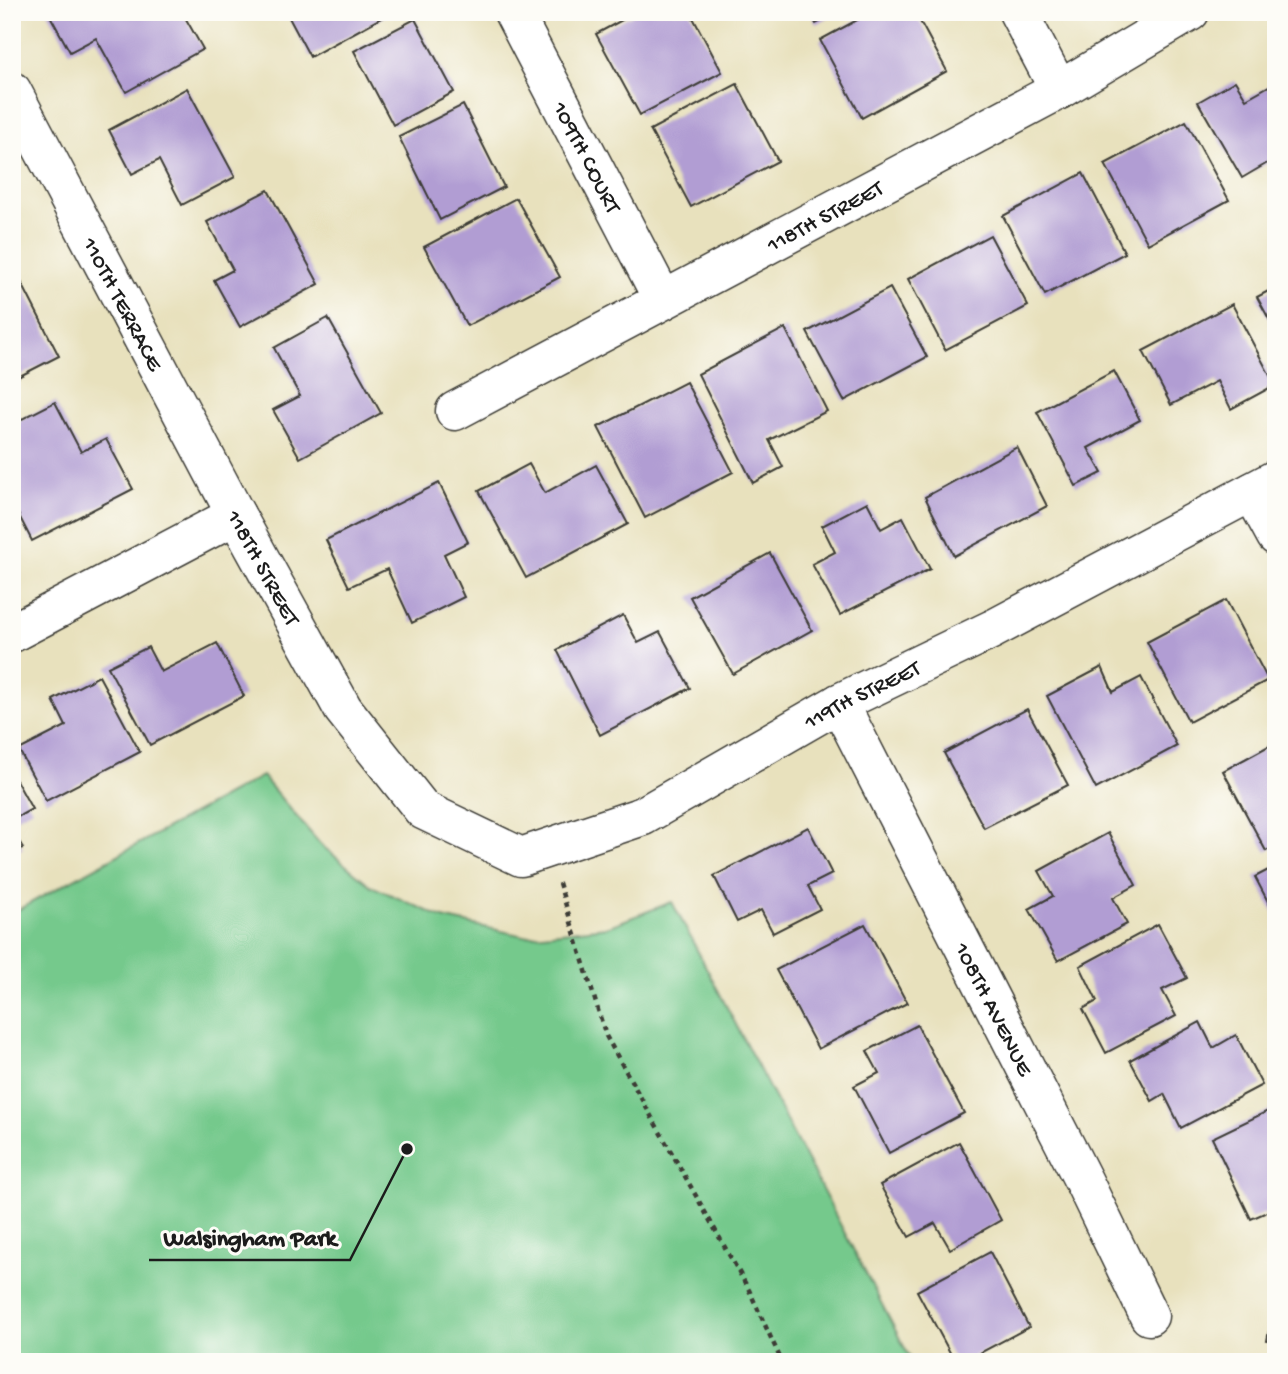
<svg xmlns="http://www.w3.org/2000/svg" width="1288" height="1374" font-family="'Gochi Hand',sans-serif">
	<rect width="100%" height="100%" fill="#fdfcf7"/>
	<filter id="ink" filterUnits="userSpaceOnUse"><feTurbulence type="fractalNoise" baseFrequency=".0143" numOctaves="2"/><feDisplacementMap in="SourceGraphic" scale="14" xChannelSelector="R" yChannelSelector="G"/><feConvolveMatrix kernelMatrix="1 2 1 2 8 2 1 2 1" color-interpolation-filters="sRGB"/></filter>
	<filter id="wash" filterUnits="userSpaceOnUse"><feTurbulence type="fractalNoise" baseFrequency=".00686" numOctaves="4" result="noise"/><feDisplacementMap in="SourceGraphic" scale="28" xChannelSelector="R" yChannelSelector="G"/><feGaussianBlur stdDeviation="1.57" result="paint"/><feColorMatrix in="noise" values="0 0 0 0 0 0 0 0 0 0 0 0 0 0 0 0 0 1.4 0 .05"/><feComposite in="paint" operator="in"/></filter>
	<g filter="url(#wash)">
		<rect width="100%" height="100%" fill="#e8e1bd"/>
		<path fill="#75c98c" stroke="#487254" stroke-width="2" d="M262 776 320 844 371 886 443 918 524 936 607 927 672 902 912 1362H12V913Z"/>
		<g id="blocks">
			<g fill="#b19dd3">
				<path d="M48 12H182L203 49 126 92 96 38 70 52Z"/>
				<path d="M286 12H392L310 57Z"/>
				<path d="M637 12H690L722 72 640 115 596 34Z"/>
				<path d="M810 12H838L816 24Z"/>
				<path d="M872 12H915L947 71 862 118 820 40Z"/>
				<path d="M415 19 454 92 393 125 354 51Z"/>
				<path d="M1235 81 1246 99 1276 82V158L1242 178 1198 102Z"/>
				<path d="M737 84 778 161 691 207 650 130Z"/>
				<path d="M187 88 235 177 182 205 159 160 132 174 109 130Z"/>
				<path d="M463 105 504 187 440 220 399 137Z"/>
				<path d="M1186 121 1229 200 1148 244 1105 164Z"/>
				<path d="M1083 173 1125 253 1045 295 1003 216Z"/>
				<path d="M268 190 319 284 240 327 214 280 233 270 207 222Z"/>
				<path d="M516 198 560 277 467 326 424 247Z"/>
				<path d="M990 235 1028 306 945 350 908 279Z"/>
				<path d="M12 264 59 356 12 380Z"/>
				<path d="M1276 287V332L1257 297Z"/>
				<path d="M890 288 927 357 844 401 807 332Z"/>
				<path d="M1232 304 1275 385 1231 409 1217 381 1171 405 1143 351Z"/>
				<path d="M328 318 381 413 300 458 273 410 300 396 274 348Z"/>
				<path d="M785 328 827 411 769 440 783 467 753 483 698 374Z"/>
				<path d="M1114 371 1140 420 1088 448 1102 473 1076 486 1037 412Z"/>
				<path d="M686 382 733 472 645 518 598 427Z"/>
				<path d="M55 402 81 452 106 439 133 489 32 541 12 502V424Z"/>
				<path d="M1017 447 1047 506 954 556 925 497Z"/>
				<path d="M529 464 545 493 596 465 628 524 526 578 479 491Z"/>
				<path d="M439 483 468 542 444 554 464 597 412 623 387 569 349 587 326 540Z"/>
				<path d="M867 502 881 529 903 517 930 569 840 615 812 564 835 552 822 526Z"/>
				<path d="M770 553 812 630 733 674 690 597Z"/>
				<path d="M1226 600 1268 680 1189 722 1147 642Z"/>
				<path d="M623 615 638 643 660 632 690 688 600 735 557 650Z"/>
				<path d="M217 643 244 696 150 745 108 667 148 647 161 672Z"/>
				<path d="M1102 667 1113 692 1141 677 1177 746 1096 789 1047 696Z"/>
				<path d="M99 676 140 752 46 801 19 750 66 726 53 700Z"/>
				<path d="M1027 709 1068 785 984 828 944 753Z"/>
				<path d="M1276 742V845L1266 851 1223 771Z"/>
				<path d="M12 773 32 809 12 820Z"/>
				<path d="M808 827 832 874 808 886 820 909 773 933 761 910 737 922 714 876Z"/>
				<path d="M12 830 23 848 12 854Z"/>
				<path d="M1108 833 1136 885 1113 898 1127 924 1058 961 1029 909 1053 896 1039 871Z"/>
				<path d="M1276 866V917L1255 877Z"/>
				<path d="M865 924 907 1003 818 1049 776 970Z"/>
				<path d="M1158 924 1187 978 1162 990 1176 1016 1106 1053 1083 1009 1097 1001 1080 966Z"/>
				<path d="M1200 1022 1213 1048 1236 1035 1262 1085 1181 1128 1164 1094 1152 1101 1130 1060Z"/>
				<path d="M917 1025 964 1113 889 1153 854 1086 879 1073 867 1051Z"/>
				<path d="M1276 1107V1208L1251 1219 1212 1138Z"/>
				<path d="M959 1142 1001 1220 950 1249 935 1223 909 1237 880 1185Z"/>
				<path d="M990 1252 1029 1327 963 1362H955L917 1291Z"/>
				<path d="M1274 1304H1276V1342L1267 1341Z"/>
			</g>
		</g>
	</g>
	<g filter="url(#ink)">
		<use href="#blocks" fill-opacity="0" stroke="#3b3a34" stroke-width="2"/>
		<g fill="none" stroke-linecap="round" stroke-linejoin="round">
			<defs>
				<g id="street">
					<path id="s1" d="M513 12 663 300"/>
					<path d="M1018 12 1059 90"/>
					<path id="s2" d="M12 91 236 515 343 709 423 810 521 857 643 816 839 703 993 629 1276 479"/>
					<path id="s3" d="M455 411 1059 90 1190 12"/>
					<path d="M1252 492 1276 536"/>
					<path d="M12 633 236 515"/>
					<path id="s4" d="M839 703 1084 1182 1149 1316"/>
				</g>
			</defs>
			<use href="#street" stroke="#3b3a34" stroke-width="41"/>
			<path stroke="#3b3a34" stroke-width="4.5" stroke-dasharray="5 5" stroke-linecap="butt" d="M559 883 606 1036 749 1290 782 1362"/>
			<use href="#street" stroke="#fff" stroke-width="38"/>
		</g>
	</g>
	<g text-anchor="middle" stroke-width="6" stroke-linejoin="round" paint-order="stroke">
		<g font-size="23" fill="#1c1c1c" stroke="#fdfcf7">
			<text dy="8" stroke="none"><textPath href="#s1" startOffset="163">109TH COURT</textPath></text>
			<text dy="8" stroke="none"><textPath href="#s3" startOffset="418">118TH STREET</textPath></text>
			<text dy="8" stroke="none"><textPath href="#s2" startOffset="240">110TH TERRACE</textPath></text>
			<text dy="8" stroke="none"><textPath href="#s2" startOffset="539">118TH STREET</textPath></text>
			<text dy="8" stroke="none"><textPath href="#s2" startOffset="1318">119TH STREET</textPath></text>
			<text dy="8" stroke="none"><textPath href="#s4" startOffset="343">108TH AVENUE</textPath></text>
		</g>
	</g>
	<path fill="none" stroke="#1c1c1c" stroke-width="2.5" d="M407 1149L350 1260H149"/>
	<circle fill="#1c1c1c" stroke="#fdfcf7" stroke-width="2.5" cx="407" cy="1149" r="7"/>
	<g font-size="24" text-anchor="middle" font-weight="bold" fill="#1c1c1c" stroke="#fdfcf7" stroke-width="6" stroke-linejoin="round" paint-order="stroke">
		<text x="250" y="1245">Walsingham Park</text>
	</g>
	<rect width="1288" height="1374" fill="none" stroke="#fdfcf7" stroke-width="42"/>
</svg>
